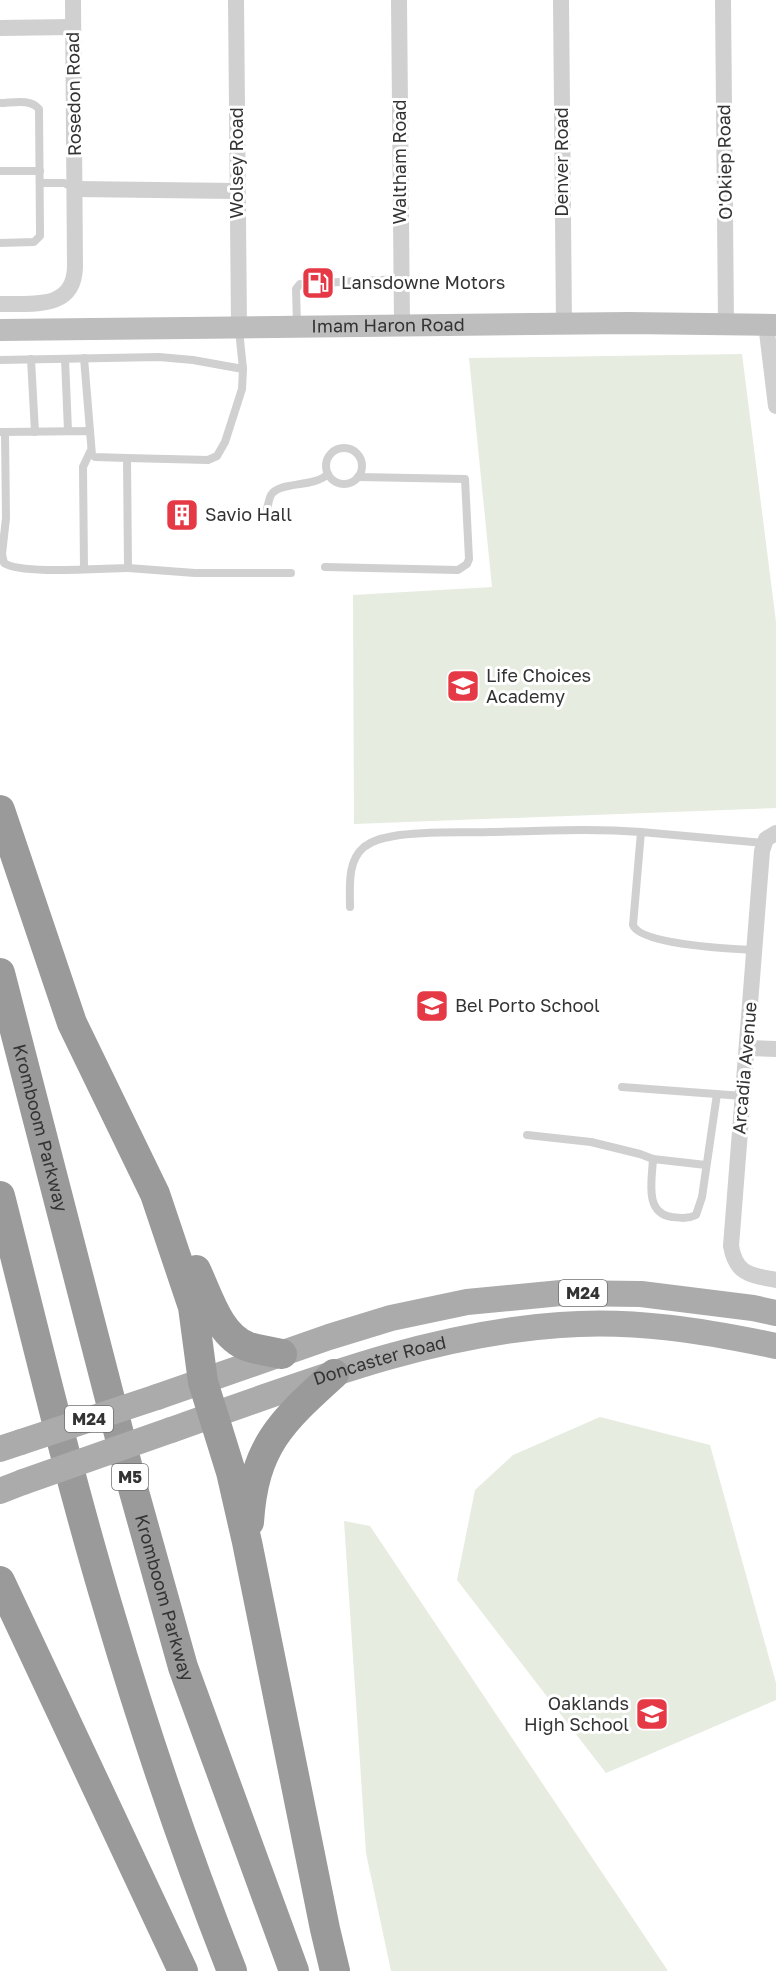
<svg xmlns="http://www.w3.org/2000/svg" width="776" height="1971" font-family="'Golos Text',sans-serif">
	<rect width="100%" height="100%" fill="#fff"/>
	<g fill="#e6ecdf">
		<path d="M742 354 776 622V808L354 824 353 595 492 587 469 358Z"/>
		<path d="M600 1417 710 1445 776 1683V1700L606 1773 457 1580 475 1490 513 1455Z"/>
		<path d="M344 1521 370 1526 668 1971H391L366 1853Z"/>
	</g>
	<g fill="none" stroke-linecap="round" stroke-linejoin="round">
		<g stroke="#d0d0d0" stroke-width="8">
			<path d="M0 103C12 103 30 98 39 109L40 232V236L34 242 0 243"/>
			<path d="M0 171H40"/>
			<path d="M40 183H64L74 188"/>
			<path d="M297 325 296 289 300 284 401 279"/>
			<path d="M84 358 90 431"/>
			<path d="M31 359 35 432"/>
			<path d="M65 359 68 431"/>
			<path d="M0 360 159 357 193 360 243 369 239 330"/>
			<path d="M0 432H5L90 431 92 455 95 457 127 458 128 568C104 568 21 575 4 563L2 554 6 518 5 432"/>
			<circle cx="344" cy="466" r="18"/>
			<path d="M127 458 208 460 217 456 225 442 242 389 243 369"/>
			<path d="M267 509C268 505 269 499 271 495 279 481 314 488 328 474"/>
			<path d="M325 567 458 570 467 564 469 559 465 479 358 477"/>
			<path d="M128 568 195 573H291"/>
			<path d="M84 569 83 467 90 452"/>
			<path d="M350 907C350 887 347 861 364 847 373 840 383 838 394 836 425 831 459 833 490 832 540 831 591 828 641 832"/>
			<path d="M754 950C733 949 640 945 633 925L641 832 764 843"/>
			<path d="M622 1087 743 1096"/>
			<path d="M527 1135 591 1142 640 1154 653 1159 706 1165"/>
			<path d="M653 1159C652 1180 644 1213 672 1217 681 1218 688 1219 696 1215L702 1197 717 1094"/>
		</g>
		<g stroke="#d0d0d0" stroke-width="16">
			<path d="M236 0 239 326"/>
			<path d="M399 0 402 325"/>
			<path d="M561 0 564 324"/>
			<path d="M723 0 726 323"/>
			<path d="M0 28 73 27"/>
			<path d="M75 189 237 191"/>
			<path d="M0 304C31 303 74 311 75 267L73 0"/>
			<path d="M766 324 776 406"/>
			<path d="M776 833 766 839 762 851 731 1246C736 1275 751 1275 776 1280"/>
			<path d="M747 1048 776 1049"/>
		</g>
		<path stroke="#bdbdbd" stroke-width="22" id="s1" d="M0 330 629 323 776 325"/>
		<g stroke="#ababab" stroke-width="26">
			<path d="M157 1397 329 1337 391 1318 467 1302 561 1293 641 1294 753 1308 776 1313"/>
			<path id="s2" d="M171 1430C297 1386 426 1334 560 1325 633 1319 705 1331 776 1346"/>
			<path d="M0 1449 21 1442"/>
			<path d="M0 1491 23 1482"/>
		</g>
		<g stroke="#9a9a9a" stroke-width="30">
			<path d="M0 810 72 1023 155 1194 193 1307 203 1382 231 1472 247 1542 325 1929 335 1971"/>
			<path id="s3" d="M0 973 133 1488 183 1667 294 1971"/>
			<path d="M0 1196C35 1334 68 1474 109 1611 145 1733 186 1854 232 1971"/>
			<path d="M196 1270C208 1295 219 1337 249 1347 259 1350 271 1352 282 1354"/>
			<path d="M249 1522C254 1446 281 1422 334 1374"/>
			<path d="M0 1581 183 1971"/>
		</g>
		<g stroke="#ababab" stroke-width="26">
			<path d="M21 1442 157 1397"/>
			<path d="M23 1482 171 1430"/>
		</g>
	</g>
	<defs>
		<symbol id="fuel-square" viewBox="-11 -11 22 22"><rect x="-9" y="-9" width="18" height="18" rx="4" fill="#e63946" stroke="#fff"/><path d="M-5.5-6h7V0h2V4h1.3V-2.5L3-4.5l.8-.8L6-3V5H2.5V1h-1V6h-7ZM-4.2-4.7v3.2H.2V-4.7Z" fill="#fff"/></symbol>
		<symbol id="building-square" viewBox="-11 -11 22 22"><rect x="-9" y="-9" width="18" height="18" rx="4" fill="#e63946" stroke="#fff"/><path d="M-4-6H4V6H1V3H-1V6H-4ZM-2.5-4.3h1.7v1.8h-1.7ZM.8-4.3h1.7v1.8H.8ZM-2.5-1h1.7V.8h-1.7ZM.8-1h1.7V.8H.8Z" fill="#fff"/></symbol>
		<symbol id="university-square" viewBox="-11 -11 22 22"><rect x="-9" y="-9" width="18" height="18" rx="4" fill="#e63946" stroke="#fff"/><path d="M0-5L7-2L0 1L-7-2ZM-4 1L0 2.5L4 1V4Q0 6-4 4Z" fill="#fff"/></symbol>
		<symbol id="school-square" viewBox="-11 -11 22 22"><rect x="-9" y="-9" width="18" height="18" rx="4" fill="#e63946" stroke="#fff"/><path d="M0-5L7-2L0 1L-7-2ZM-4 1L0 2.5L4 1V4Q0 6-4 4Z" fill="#fff"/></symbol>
	</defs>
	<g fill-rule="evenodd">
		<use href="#fuel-square" x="299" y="264" width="38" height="38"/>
		<use href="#building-square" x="163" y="496" width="38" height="38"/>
		<use href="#university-square" x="444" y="667" width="38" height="38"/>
		<use href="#school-square" x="413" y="987" width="38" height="38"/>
		<use href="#school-square" x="633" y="1695" width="38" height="38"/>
	</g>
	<g text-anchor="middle" stroke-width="6" stroke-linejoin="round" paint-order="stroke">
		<g fill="#fff" stroke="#707070" stroke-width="1.5">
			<rect x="559" y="1280" width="48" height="26" rx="4.5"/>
			<rect x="65" y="1406" width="48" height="26" rx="4.5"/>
			<rect x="112" y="1464" width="36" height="26" rx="4.5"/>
		</g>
		<g font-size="16" font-weight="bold" fill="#333">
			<text x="583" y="1299">M24</text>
			<text x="89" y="1425">M24</text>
			<text x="130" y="1483">M5</text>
		</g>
		<g font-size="18" fill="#333" stroke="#fff">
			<text transform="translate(74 94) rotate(-91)" y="6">Rosedon Road</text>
			<text transform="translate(400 162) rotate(-90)" y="6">Waltham Road</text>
			<text transform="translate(562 162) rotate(-90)" y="6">Denver Road</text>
			<text transform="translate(725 162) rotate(-91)" y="6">O'Okiep Road</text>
			<text transform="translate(237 163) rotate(-90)" y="6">Wolsey Road</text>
			<text dy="6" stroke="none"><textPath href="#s1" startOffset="388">Imam Haron Road</textPath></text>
			<text transform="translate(745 1068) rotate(-85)" y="6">Arcadia Avenue</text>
			<text dy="6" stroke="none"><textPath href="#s3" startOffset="160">Kromboom Parkway</textPath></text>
			<text dy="6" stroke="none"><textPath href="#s2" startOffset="220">Doncaster Road</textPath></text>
			<text dy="6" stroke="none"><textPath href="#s3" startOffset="646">Kromboom Parkway</textPath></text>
		</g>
		<g font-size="18" fill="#333" stroke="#fff" text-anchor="start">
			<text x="341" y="289">Lansdowne Motors</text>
			<text x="205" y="521">Savio Hall</text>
			<text x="486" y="682">Life Choices<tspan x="486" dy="21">Academy</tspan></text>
			<text x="455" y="1012">Bel Porto School</text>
			<text x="629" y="1710" text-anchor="end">Oaklands<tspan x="629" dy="21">High School</tspan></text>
		</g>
	</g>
</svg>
